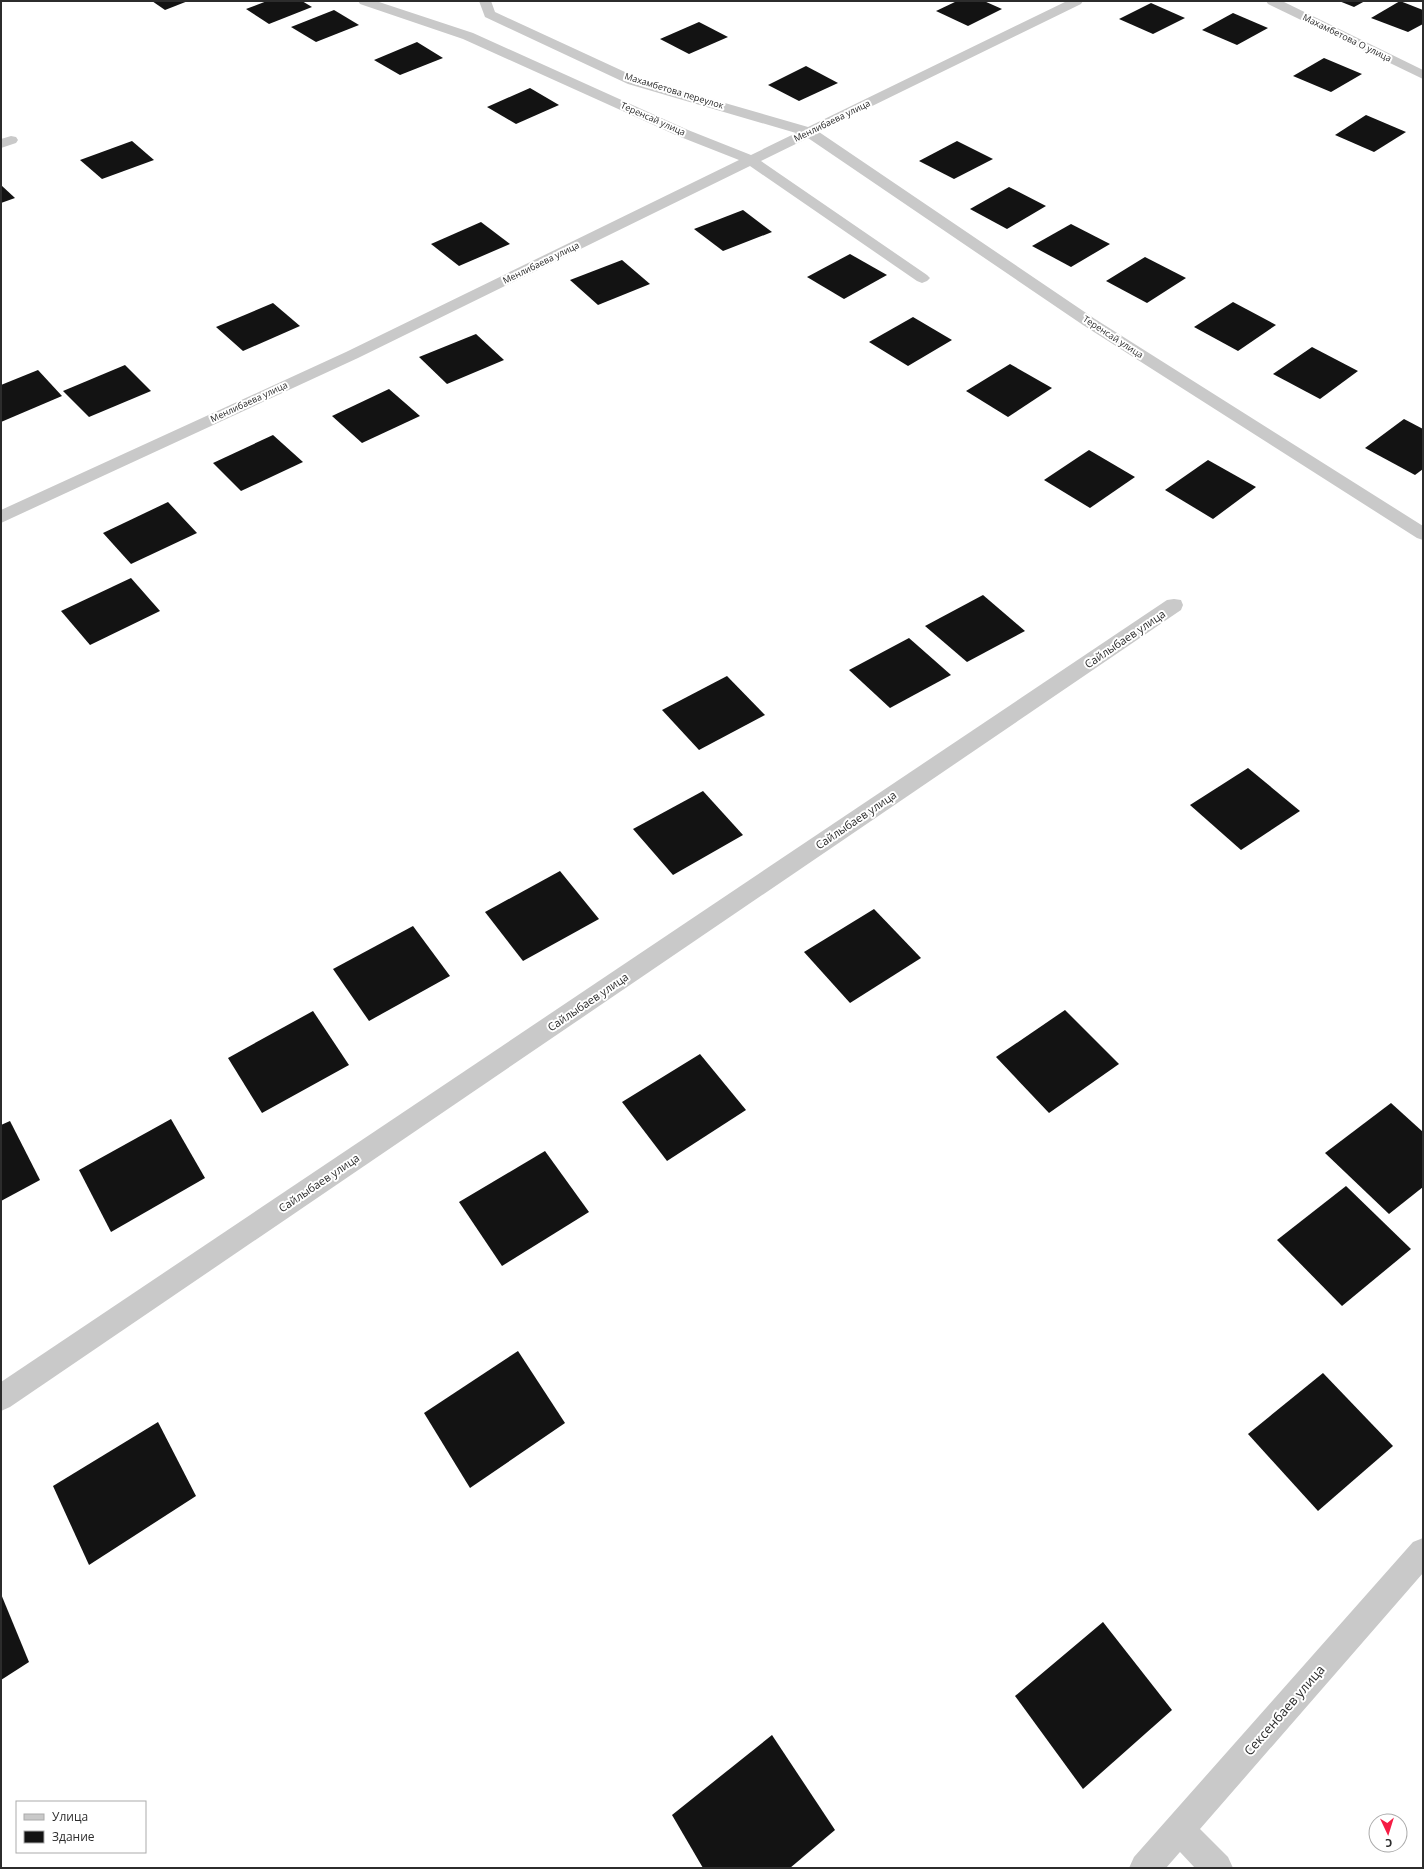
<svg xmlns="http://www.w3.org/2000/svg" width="1424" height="1869" font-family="'Open Sans',sans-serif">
	<rect width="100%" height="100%" fill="#fff"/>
	<g fill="#131313">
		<path d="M152 1H188L165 10Z"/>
		<path d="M267 1H302L312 7 269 24 246 9Z"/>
		<path d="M957 1H984L1002 9 968 26 936 11Z"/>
		<path d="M1339 1H1365L1354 7Z"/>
		<path d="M1400 1 1423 10V24L1408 32 1371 18Z"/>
		<path d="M1151 3 1185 18 1153 34 1119 19Z"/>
		<path d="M334 10 359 25 316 42 291 27Z"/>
		<path d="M1233 13 1268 28 1237 45 1202 30Z"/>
		<path d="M699 22 728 37 689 54 660 39Z"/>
		<path d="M417 42 443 58 400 75 374 60Z"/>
		<path d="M1324 58 1362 74 1331 92 1293 76Z"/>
		<path d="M806 66 838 83 799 101 768 85Z"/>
		<path d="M530 88 559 105 516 124 487 107Z"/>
		<path d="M1366 115 1406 132 1374 152 1335 135Z"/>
		<path d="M132 141 154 160 102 179 80 160Z"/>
		<path d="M957 141 993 159 954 179 919 161Z"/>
		<path d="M1 185 15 198 1 203Z"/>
		<path d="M1009 187 1046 206 1007 229 970 209Z"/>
		<path d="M743 210 772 232 723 251 694 229Z"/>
		<path d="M481 222 510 244 459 266 431 244Z"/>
		<path d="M1071 224 1110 244 1071 267 1032 246Z"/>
		<path d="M850 254 887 275 844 299 807 277Z"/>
		<path d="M1145 257 1186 278 1147 303 1106 281Z"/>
		<path d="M622 260 650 284 598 305 570 280Z"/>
		<path d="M1233 302 1276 325 1238 351 1194 327Z"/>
		<path d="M273 303 300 326 243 351 216 327Z"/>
		<path d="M913 317 952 340 908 366 869 342Z"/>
		<path d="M476 334 504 360 447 384 419 357Z"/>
		<path d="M1312 347 1358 371 1320 399 1273 374Z"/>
		<path d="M1010 364 1052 388 1008 417 966 391Z"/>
		<path d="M125 365 151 391 89 417 63 391Z"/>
		<path d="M38 370 62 396 1 422V385Z"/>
		<path d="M389 389 420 416 362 443 332 416Z"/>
		<path d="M1404 419 1423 429V469L1415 475 1365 448Z"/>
		<path d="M273 435 303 462 241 491 213 463Z"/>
		<path d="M1089 450 1135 477 1090 508 1044 480Z"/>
		<path d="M1208 460 1256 487 1213 519 1165 490Z"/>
		<path d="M168 502 197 533 131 564 103 533Z"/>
		<path d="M131 578 160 611 90 645 61 611Z"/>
		<path d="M983 595 1025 631 967 662 925 626Z"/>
		<path d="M909 638 951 675 890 708 849 670Z"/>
		<path d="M727 676 765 715 699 750 662 710Z"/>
		<path d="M1248 768 1300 811 1241 850 1190 805Z"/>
		<path d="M703 791 743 835 673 875 633 829Z"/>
		<path d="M560 871 599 919 523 961 485 912Z"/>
		<path d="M874 909 921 958 850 1003 804 952Z"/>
		<path d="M413 926 450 976 369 1021 333 969Z"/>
		<path d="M1065 1010 1119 1064 1049 1113 996 1057Z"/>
		<path d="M313 1011 349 1065 262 1113 228 1058Z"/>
		<path d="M700 1054 746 1110 667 1161 622 1102Z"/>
		<path d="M1391 1103 1423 1132V1187L1389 1214 1325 1153Z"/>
		<path d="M171 1119 205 1178 111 1232 79 1170Z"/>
		<path d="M10 1121 40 1180 1 1201V1125Z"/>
		<path d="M545 1151 589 1212 502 1266 459 1202Z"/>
		<path d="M1346 1186 1411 1249 1342 1306 1277 1240Z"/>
		<path d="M518 1351 565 1423 470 1488 424 1413Z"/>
		<path d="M1323 1373 1393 1446 1318 1511 1248 1434Z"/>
		<path d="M158 1422 196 1496 89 1565 53 1486Z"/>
		<path d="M1 1594 29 1662 1 1680Z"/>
		<path d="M1103 1622 1172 1710 1083 1789 1015 1696Z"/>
		<path d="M772 1735 835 1830 790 1868H703L672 1815Z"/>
	</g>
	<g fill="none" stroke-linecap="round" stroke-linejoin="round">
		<g fill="#c9c9c9" fill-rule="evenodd">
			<path d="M358 1H376L473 33 688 130 751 155 796 133 628 84 485 17 479 1H491L495 12 638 78 808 127 1067 1H1083L1081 4 819 132 1095 319 1423 526V540L1417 538 1083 325 808 138 761 161 927 275 930 278 927 281 922 283 917 281 750 166 358 358 1 523V510L346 352 739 160 678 136 463 39 360 4Z"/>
			<path d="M1266 1H1282L1423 70V79L1268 4Z"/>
			<path d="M11 136 16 137 18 140 16 143 1 148V139Z"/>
			<path d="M1174 599 1181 600 1183 605 1181 610 10 1407 1 1411V1382L1167 600Z"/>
			<path d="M1423 1538V1573L1200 1829 1228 1857 1233 1868H1195L1180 1852 1166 1868H1129L1134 1857 1413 1542Z"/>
		</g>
	</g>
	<g text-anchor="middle" stroke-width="4" stroke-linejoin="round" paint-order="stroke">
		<g font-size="9" fill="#2c2c2c" stroke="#fff">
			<text transform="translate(1347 38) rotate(26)" y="3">Махамбетова О улица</text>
			<text transform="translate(674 91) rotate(17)" y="3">Махамбетова переулок</text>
			<text transform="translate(653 119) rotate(24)" y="3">Теренсай улица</text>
			<text transform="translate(832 121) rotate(-26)" y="3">Менлибаева улица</text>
			<text transform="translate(541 263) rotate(-26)" y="3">Менлибаева улица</text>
			<text transform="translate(1113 337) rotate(33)" y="3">Теренсай улица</text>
			<text transform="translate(249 402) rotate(-25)" y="3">Менлибаева улица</text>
		</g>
		<g font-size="11" fill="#2c2c2c" stroke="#fff">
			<text transform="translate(1125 639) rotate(-34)" y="4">Сайлыбаев улица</text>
			<text transform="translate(856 820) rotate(-34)" y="4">Сайлыбаев улица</text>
			<text transform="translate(588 1002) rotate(-34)" y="4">Сайлыбаев улица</text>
			<text transform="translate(319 1183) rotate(-34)" y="4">Сайлыбаев улица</text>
		</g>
		<g font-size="13" fill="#2c2c2c" stroke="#fff">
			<text transform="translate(1284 1710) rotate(-49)" y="5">Сексенбаев улица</text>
		</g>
	</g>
	<rect width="1424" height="1869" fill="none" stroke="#2c2c2c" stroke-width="4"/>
	<rect x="16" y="1801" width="130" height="52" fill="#ffffff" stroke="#ababab"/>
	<rect x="24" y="1814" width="20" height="6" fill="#c9c9c9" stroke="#ababab"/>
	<text x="52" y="1821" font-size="12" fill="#2c2c2c">Улица</text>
	<rect x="24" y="1831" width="20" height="12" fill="#131313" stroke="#ababab"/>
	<text x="52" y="1841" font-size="12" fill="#2c2c2c">Здание</text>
	<g transform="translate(1388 1833) rotate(176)"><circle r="19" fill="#ffffff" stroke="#ababab"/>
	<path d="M0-3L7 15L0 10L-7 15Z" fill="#f51c44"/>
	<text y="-6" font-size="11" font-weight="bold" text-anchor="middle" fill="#2c2c2c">С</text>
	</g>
</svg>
